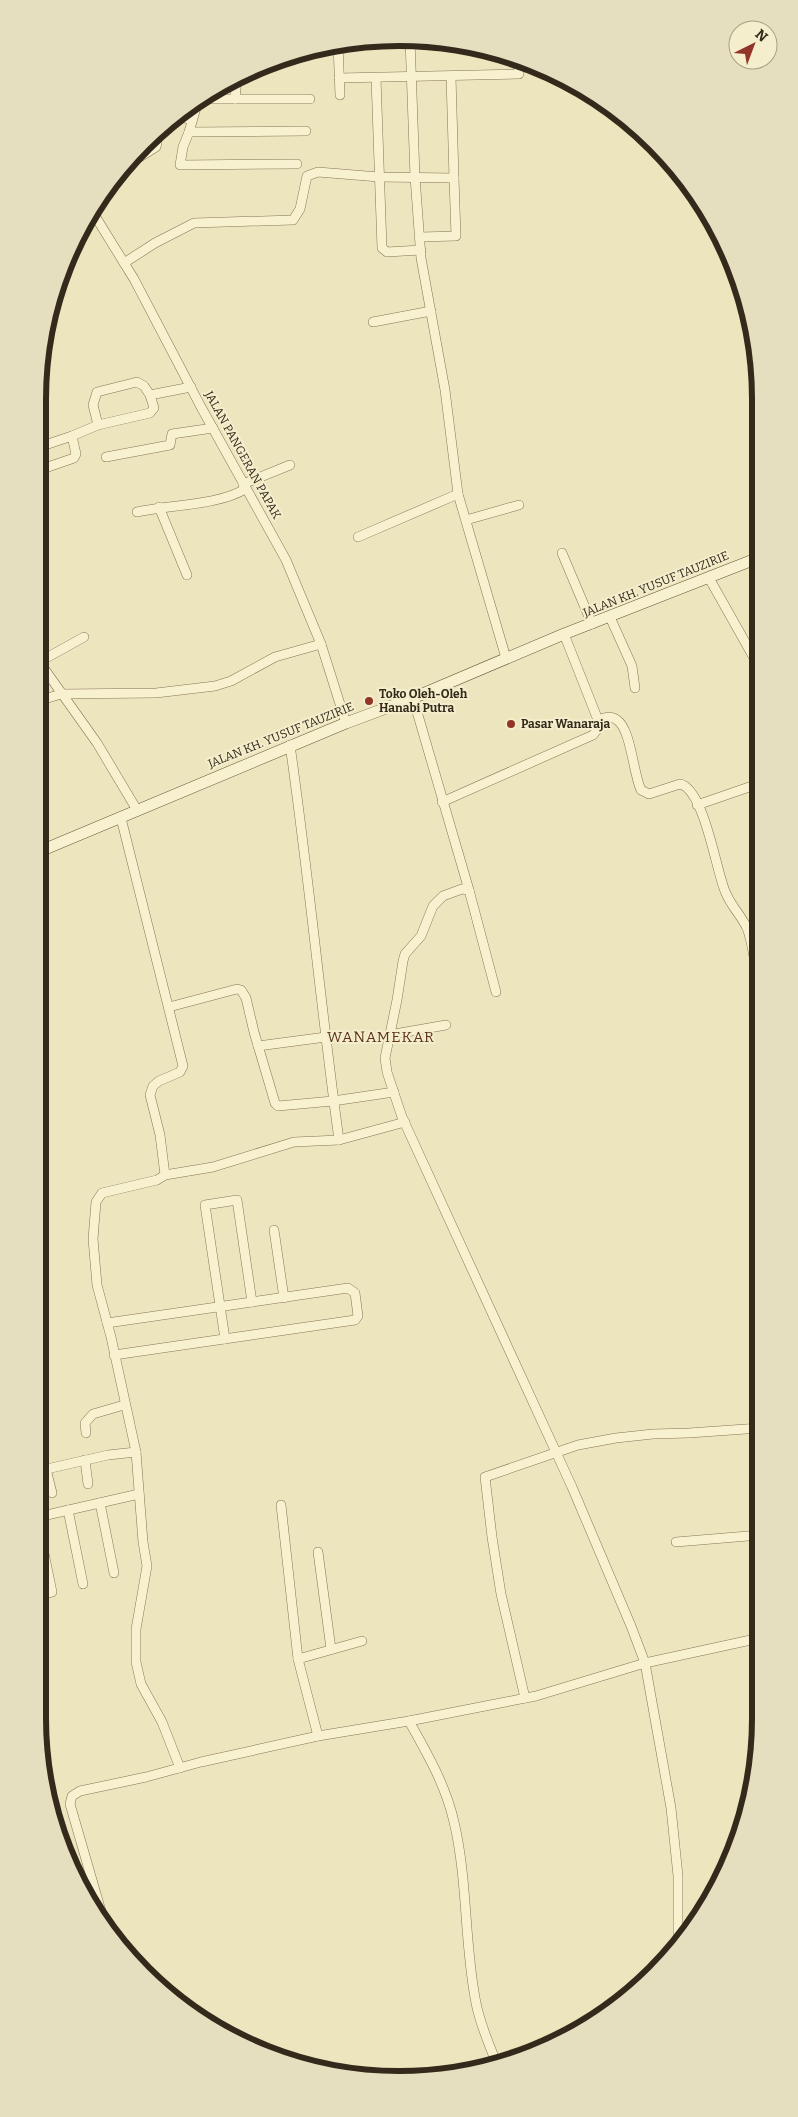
<svg xmlns="http://www.w3.org/2000/svg" width="798" height="2117" font-family="Bitter,serif">
	<rect width="100%" height="100%" fill="#ede5bd"/>
	<g fill="none" stroke-linecap="round" stroke-linejoin="round">
		<defs>
			<g id="minor">
				<path d="M410 39 415 177 421 258 445 390 458 494 506 658"/>
				<path d="M338 44 340 95"/>
				<path d="M339 78 519 74 518 61"/>
				<path d="M376 78 382 248 387 252 421 250"/>
				<path d="M201 99H310"/>
				<path d="M235 99 237 78"/>
				<path d="M198 101 189 132 306 131"/>
				<path d="M176 116 192 120"/>
				<path d="M189 132 183 147 180 165 297 164"/>
				<path d="M122 168 156 147 157 143 153 136"/>
				<path d="M92 211 134 279 201 407 286 560 321 644 346 723"/>
				<path d="M420 237 456 236 454 178"/>
				<path d="M124 263 155 243 194 223 293 220 300 209 307 176 318 172 379 177 454 178 451 77"/>
				<path d="M373 322 431 311"/>
				<path d="M98 425 93 405 97 392 137 382 144 386 150 395"/>
				<path d="M42 446 72 436"/>
				<path d="M106 457 170 445 172 434 213 428"/>
				<path d="M45 468 74 458 76 454 72 436 98 425 150 413 154 408 150 395 191 387"/>
				<path d="M243 484 290 465"/>
				<path d="M159 507 187 575"/>
				<path d="M137 512C169 505 220 505 245 489"/>
				<path d="M466 520 519 505"/>
				<path d="M358 537 458 494"/>
				<path d="M562 553 592 624"/>
				<path d="M709 578 758 665"/>
				<path d="M610 617 632 666 635 688"/>
				<path d="M564 634 598 720"/>
				<path d="M38 660 97 743 137 810"/>
				<path d="M39 662 84 637"/>
				<path d="M413 698 469 890 462 889 443 896 433 906 421 936 405 954 403 961 397 1000 385 1058 387 1072 402 1117 572 1487 631 1626 645 1663 671 1808 678 1876V1946"/>
				<path d="M38 701 61 694 156 693 215 686 231 681 275 657 321 644"/>
				<path d="M290 745C309 877 321 1009 339 1140"/>
				<path d="M442 802 593 735 597 730 598 720C604 718 611 715 617 720 631 729 633 773 641 790L649 794 680 784C704 789 716 870 725 891 730 905 741 915 747 928 753 943 754 963 759 980"/>
				<path d="M697 805 758 784"/>
				<path d="M121 818 183 1066 180 1072 159 1081 153 1086 150 1095 160 1135 165 1175 157 1180 102 1193 96 1202 93 1239 97 1285 111 1337 136 1452 143 1542 147 1566 136 1629V1662L141 1684 162 1722 180 1768"/>
				<path d="M469 890 496 992"/>
				<path d="M169 1007 237 989 241 990 246 998 254 1032 275 1103 278 1106 333 1101 394 1092"/>
				<path d="M389 1035 446 1025"/>
				<path d="M258 1046 326 1037"/>
				<path d="M165 1175 213 1167 294 1142 339 1140 405 1122"/>
				<path d="M274 1230 284 1298"/>
				<path d="M107 1323 348 1288 355 1293 358 1316 355 1320 114 1355"/>
				<path d="M225 1339 205 1205 237 1200 252 1302"/>
				<path d="M86 1433 85 1423 93 1414 124 1405"/>
				<path d="M85 1460 88 1484"/>
				<path d="M46 1469 52 1493"/>
				<path d="M38 1471 108 1455 136 1452"/>
				<path d="M100 1503 114 1573"/>
				<path d="M281 1505 298 1659 318 1736"/>
				<path d="M68 1510 83 1584"/>
				<path d="M38 1517 139 1494"/>
				<path d="M38 1524 52 1592 38 1595"/>
				<path d="M676 1542 760 1535"/>
				<path d="M318 1552 331 1649"/>
				<path d="M298 1659 362 1641"/>
				<path d="M525 1698 501 1594 492 1537 485 1477 578 1445 616 1438 653 1434 689 1433 760 1428"/>
				<path d="M409 1721C427 1753 446 1786 454 1822 468 1881 464 1943 476 2003 480 2024 489 2045 497 2064"/>
				<path d="M102 1922 103 1918 70 1804 72 1796 80 1791 146 1777 201 1762 318 1736 409 1721 536 1696 645 1663 760 1638"/>
			</g>
			<path id="secondary" d="M38 852 346 723 413 698 564 634 758 558"/>
		</defs>
		<use href="#minor" stroke="#847557" stroke-width="10"/>
		<use href="#secondary" stroke="#66563a" stroke-width="12"/>
		<use href="#minor" stroke="#f8f1d0" stroke-width="9"/>
		<use href="#secondary" stroke="#f8f1d0" stroke-width="11"/>
	</g>
	<g fill="#923528" stroke="#f4eecd" stroke-width="2">
		<circle cx="369" cy="701" r="5"/>
		<circle cx="511" cy="724" r="5"/>
	</g>
	<g text-anchor="middle" stroke-width="4" stroke-linejoin="round" paint-order="stroke">
		<g font-size="12" fill="#342a1b" stroke="#f4eecd">
			<text transform="translate(243 455) rotate(61)" y="4">JALAN PANGERAN PAPAK</text>
			<text transform="translate(656 584) rotate(-22)" y="4">JALAN KH. YUSUF TAUZIRIE</text>
			<text transform="translate(281 735) rotate(-22)" y="4">JALAN KH. YUSUF TAUZIRIE</text>
		</g>
		<g font-size="12" font-weight="bold" fill="#342a1b" stroke="#f4eecd" text-anchor="start">
			<text x="379" y="698">Toko Oleh-Oleh<tspan x="379" dy="14">Hanabi Putra</tspan></text>
			<text x="521" y="728">Pasar Wanaraja</text>
		</g>
		<g font-size="15" letter-spacing="1" fill="#5f331b" stroke="#f4eecd">
			<text x="381" y="1042">WANAMEKAR</text>
		</g>
	</g>
	<path d="M0 0H798V2117H0ZM399 46H399A353 353 0 0 1 752 399V1718A353 353 0 0 1 399 2071H399A353 353 0 0 1 46 1718V399A353 353 0 0 1 399 46Z" fill="#e5debf" fill-rule="evenodd"/>
	<path fill="none" stroke="#342a1b" stroke-width="6" d="M399 46H399A353 353 0 0 1 752 399V1718A353 353 0 0 1 399 2071H399A353 353 0 0 1 46 1718V399A353 353 0 0 1 399 46Z"/>
	<g transform="translate(753 45) rotate(42)"><circle r="24" fill="#f4eecd" stroke="#a7a086"/>
	<path d="M0-4L9 19L0 12L-9 19Z" fill="#923528"/>
	<text y="-8" font-size="14" font-weight="bold" text-anchor="middle" fill="#342a1b">N</text>
	</g>
</svg>
